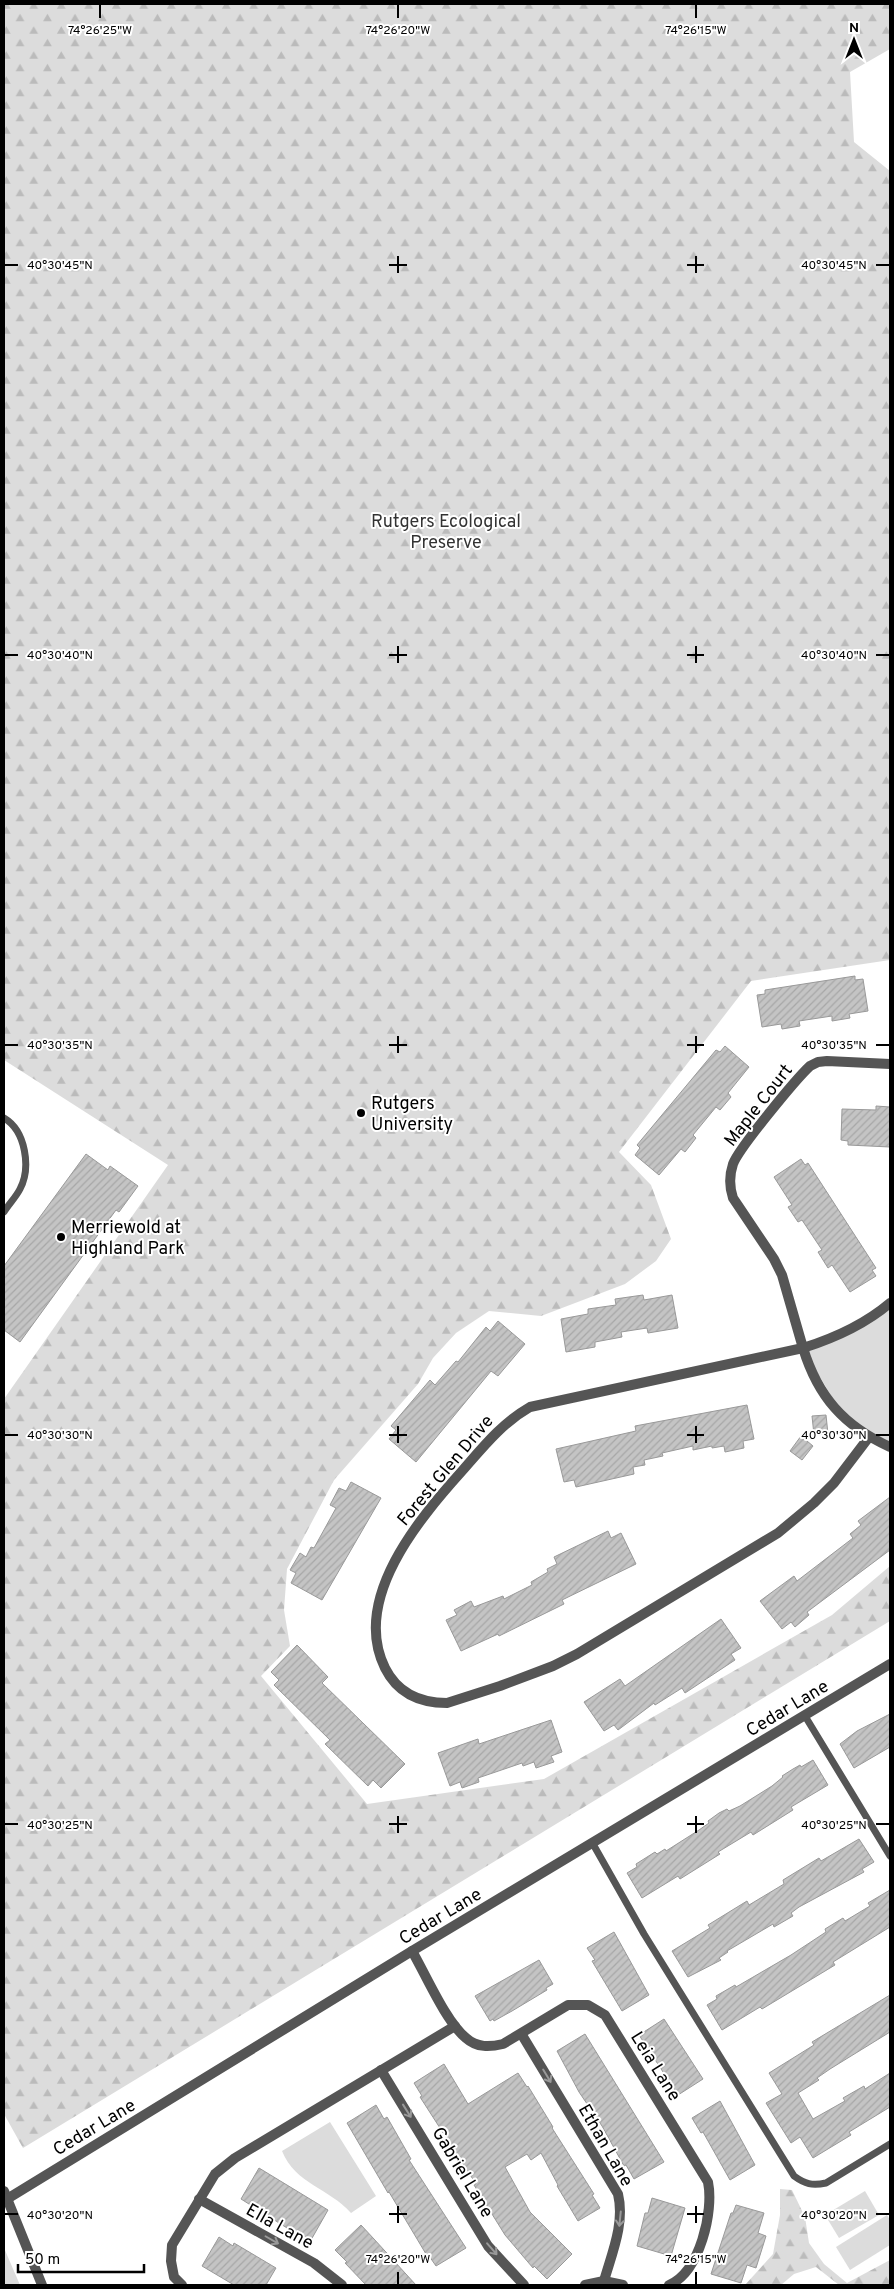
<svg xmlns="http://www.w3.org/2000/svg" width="894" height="2289" font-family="Overpass,sans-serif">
	<defs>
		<pattern id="forest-firs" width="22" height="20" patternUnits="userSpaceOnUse" patternTransform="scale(1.25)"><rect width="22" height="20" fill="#dcdcdc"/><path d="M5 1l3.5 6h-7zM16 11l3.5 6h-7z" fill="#bbb"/></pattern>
		<pattern id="building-hatch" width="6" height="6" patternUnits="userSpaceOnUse" patternTransform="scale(1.25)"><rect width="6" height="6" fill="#c4c4c4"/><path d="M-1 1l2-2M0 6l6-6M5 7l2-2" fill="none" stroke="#a7a7a7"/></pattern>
	</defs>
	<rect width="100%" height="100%" fill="#fff"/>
	<g fill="#dcdcdc">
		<path d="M890 1303V1447L846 1421 803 1348 830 1340Z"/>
		<path d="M330 2122 376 2196 351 2213C329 2188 295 2184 282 2151Z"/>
		<path d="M865 2191 879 2215 839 2238 825 2215Z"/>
		<path d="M887 2215 890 2220V2245L850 2270 836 2247Z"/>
		<path d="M4 2248 20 2285H4Z"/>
	</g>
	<g fill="url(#forest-firs)">
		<path d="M4 4H890V49L850 72 854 142 890 171V960L751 981 619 1152 651 1185 671 1239 656 1261 625 1284 541 1316 489 1311 456 1333 433 1358 418 1384 334 1480 287 1569 284 1610 290 1646 261 1676 367 1804 544 1779 832 1615 890 1566V1621L23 2148 4 2114V1399L168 1165 4 1060Z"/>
		<path d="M780 2189 792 2190 805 2217 809 2243 824 2264 847 2283 890 2260V2285H839L816 2267 794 2274 781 2285H745L773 2254 780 2215Z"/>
	</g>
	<g fill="url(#building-hatch)" stroke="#999">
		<path d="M855 976V980L863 979 868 1011 849 1014 850 1018 832 1021V1016L799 1021 800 1026 782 1029 781 1024 762 1027 757 995 765 994V990Z"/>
		<path d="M725 1046 749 1067 728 1093 731 1097 720 1110 716 1107 693 1135 696 1138 685 1152 681 1149 659 1175 635 1155 640 1148 637 1145 716 1050 720 1052Z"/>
		<path d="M876 1106 890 1107V1147L848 1145V1141L841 1140 842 1109 876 1110Z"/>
		<path d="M86 1154 108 1170 110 1166 138 1186 119 1212 116 1210 20 1342 4 1330V1266Z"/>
		<path d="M801 1159 805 1165 808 1163 876 1268 872 1270 876 1276 850 1292 832 1265 828 1268 818 1252 822 1250 802 1220 798 1222 788 1207 792 1205 774 1177Z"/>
		<path d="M643 1295 644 1300 672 1295 678 1328 648 1333 647 1328 621 1332 622 1337 595 1342V1347L566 1352 561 1319 588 1314V1309L616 1305 615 1299Z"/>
		<path d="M498 1321 525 1344 498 1376 491 1371 416 1462 389 1439 396 1430 391 1426 430 1380 435 1385 456 1361 458 1362 486 1327 490 1331Z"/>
		<path d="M747 1405 754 1439 743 1441 744 1448 725 1452 724 1446 712 1448V1446L693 1450V1446L662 1453 663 1456 644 1460 645 1465 633 1467 634 1474 576 1487 574 1480 564 1482 556 1449 636 1431 635 1426Z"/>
		<path d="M826 1415 828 1434 814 1435 812 1416Z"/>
		<path d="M801 1436 813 1446 802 1460 790 1451Z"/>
		<path d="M351 1482 381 1498 322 1600 291 1583 296 1573 290 1570 300 1553 306 1557 311 1547 314 1548 336 1508 330 1505 339 1488 346 1491Z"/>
		<path d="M890 1497V1550L807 1612 809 1615 795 1627 791 1622 782 1629 760 1601 794 1576 797 1581 853 1538 850 1534 861 1525 858 1521Z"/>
		<path d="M608 1531 611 1538 621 1533 636 1564 562 1600 564 1604 499 1636 498 1634 461 1651 446 1620 457 1615 454 1610 471 1601 474 1607 503 1596 504 1599 532 1585 531 1582 548 1572 547 1569 557 1564 554 1557Z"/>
		<path d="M721 1619 741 1648 731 1654 735 1660 685 1693 682 1688 655 1705 654 1703 618 1730 614 1725 604 1731 584 1702 620 1679 625 1686Z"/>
		<path d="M297 1645 328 1677 322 1683 405 1764 381 1788 373 1780 368 1786 325 1744 330 1740 274 1685 279 1680 271 1672Z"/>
		<path d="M890 1714V1747L854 1768 840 1744 857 1731Z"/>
		<path d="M551 1720 562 1752 551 1756 554 1762 536 1768 534 1762 523 1766 522 1763 478 1778 479 1782 462 1788 460 1782 450 1786 438 1753 478 1739 479 1744Z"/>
		<path d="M813 1760 828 1785 791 1807 793 1810 753 1835 751 1832 718 1852 720 1854 680 1879 678 1876 642 1898 627 1873 637 1867 636 1864 655 1852 657 1854 665 1849 666 1851 699 1830 709 1823 708 1821 719 1813 727 1809 729 1811 740 1806 772 1786 783 1777 782 1776 793 1769 800 1765 801 1767Z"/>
		<path d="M859 1839 874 1862 862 1869 864 1872 799 1907 791 1913 793 1916 774 1927 773 1924 727 1951 728 1952 719 1958 721 1960 688 1977 672 1951 710 1928 708 1925 747 1901 749 1905 784 1884 783 1880 819 1858 821 1861Z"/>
		<path d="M890 1890V1927L833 1962 835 1965 762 2009 760 2007 722 2030 707 2005 717 1999 716 1996 735 1985 736 1987 791 1955 826 1932 825 1929 843 1918 845 1921 870 1906 868 1903Z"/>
		<path d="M614 1932 649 1995 622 2011 592 1961 595 1960 587 1948Z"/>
		<path d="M539 1960 553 1984 546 1988 547 1990 512 2011 494 2021 493 2019 490 2021 475 1996Z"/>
		<path d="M890 1995V2032L830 2069 817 2078 819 2080 798 2093 813 2119 845 2101 843 2098 864 2086 865 2089 890 2073V2107L849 2132 851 2135 813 2158 800 2137 791 2143 766 2103 782 2094 769 2073 814 2045 812 2042Z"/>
		<path d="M664 2019 703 2079 678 2095 639 2035Z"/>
		<path d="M585 2034 664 2162 634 2179 626 2165 624 2166 602 2126 579 2092 557 2051Z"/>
		<path d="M444 2064 468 2104 518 2073 527 2087 528 2086 553 2127 552 2128 594 2194 592 2195 600 2208 578 2221 557 2186 558 2185 541 2153 531 2160 527 2154 505 2167 530 2212 572 2254 547 2279 534 2266 533 2268 505 2235 474 2185 476 2184 420 2097 422 2096 414 2083Z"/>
		<path d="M720 2101 755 2165 730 2180 703 2132 701 2133 692 2118Z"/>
		<path d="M376 2105 384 2119 387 2117 411 2159 409 2160 466 2248 436 2266 427 2253 426 2254 389 2192 388 2193 347 2123Z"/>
		<path d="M259 2168 328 2210 311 2240 296 2231 295 2233 241 2199Z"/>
		<path d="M652 2198 685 2208 671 2256 637 2246 645 2213H648Z"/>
		<path d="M736 2205 764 2213 758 2233 766 2236 756 2268 747 2265 741 2283 711 2274 731 2213H733Z"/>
		<path d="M361 2225 374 2239 416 2285H366L345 2263 347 2262 335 2250Z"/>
		<path d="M219 2237 233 2246 234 2243 276 2268 266 2285H234L202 2266Z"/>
	</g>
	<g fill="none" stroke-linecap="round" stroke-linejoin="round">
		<g stroke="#555" stroke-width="7">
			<path d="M4 1118C26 1131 31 1168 20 1189 16 1197 9 1204 4 1212"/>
			<path d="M805 1716 890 1856"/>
			<path d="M593 1844 644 1934 794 2176C805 2184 812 2186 826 2183L890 2144"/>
		</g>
		<g stroke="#555" stroke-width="10">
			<path d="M890 1064 827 1061 818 1062 810 1066C796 1079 739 1148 733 1164 729 1176 729 1186 733 1198L774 1259 782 1275 803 1348C835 1338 864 1325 890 1303"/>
			<path d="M869 1437 834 1483 814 1503 778 1533 577 1654 553 1666 500 1686 447 1703C420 1703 398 1694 385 1668 351 1599 419 1519 462 1471 483 1447 502 1423 530 1407L803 1348C818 1397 844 1426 890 1447"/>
			<path d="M412 1951C426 1975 446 2022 466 2038 477 2048 490 2047 503 2044L568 2005H588L605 2015 708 2182C714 2211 700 2272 669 2285"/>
			<path d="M522 2035 618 2194C625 2223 612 2253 604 2281"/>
			<path d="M381 2070 488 2246 524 2285"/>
			<path d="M199 2199 314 2263 342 2285"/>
			<path d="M182 2285 174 2277 171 2261 172 2245 215 2174 235 2158 455 2026"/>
			<path d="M585 2285 604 2281 623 2285"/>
		</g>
		<g stroke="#555" stroke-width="10">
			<path d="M4 2191 42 2285"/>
			<path d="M7 2199 412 1951 890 1664"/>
		</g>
	</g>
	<defs><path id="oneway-shaft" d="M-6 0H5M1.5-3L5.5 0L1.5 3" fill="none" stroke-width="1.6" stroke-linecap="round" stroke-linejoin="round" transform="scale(1.25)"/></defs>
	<g stroke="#999">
		<use href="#oneway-shaft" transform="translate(547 2076) rotate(59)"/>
		<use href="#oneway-shaft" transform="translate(407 2111) rotate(58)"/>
		<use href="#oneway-shaft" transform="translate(620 2219) rotate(96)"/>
		<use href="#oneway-shaft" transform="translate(272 2240) rotate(30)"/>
		<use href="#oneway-shaft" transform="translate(492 2249) rotate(49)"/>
	</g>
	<path fill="none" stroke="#000" stroke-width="2" d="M100 5V18M398 5V18M696 5V18M398 256V273M696 256V273M5 265H18M389 265H407M687 265H704M876 265H889M398 646V663M696 646V663M5 655H18M389 655H407M687 655H704M876 655H889M398 1036V1053M696 1036V1053M5 1045H18M389 1045H407M687 1045H704M876 1045H889M398 1426V1443M696 1426V1443M5 1435H18M389 1435H407M687 1435H704M876 1435H889M398 1816V1833M696 1816V1833M5 1824H18M389 1824H407M687 1824H704M876 1824H889M398 2206V2223M696 2206V2223M5 2214H18M389 2214H407M687 2214H704M876 2214H889M398 2272V2284M696 2272V2284"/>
	<g fill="#000" stroke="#fff" stroke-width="2">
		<circle cx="361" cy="1113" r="5"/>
		<circle cx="61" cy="1237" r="5"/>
	</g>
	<g text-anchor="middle" stroke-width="4" stroke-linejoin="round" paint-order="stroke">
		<g font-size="18" fill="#333" stroke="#fff">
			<text x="446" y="527">Rutgers Ecological<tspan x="446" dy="21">Preserve</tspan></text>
		</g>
		<g font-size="18" fill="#000" stroke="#fff" text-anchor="start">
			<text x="371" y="1109">Rutgers<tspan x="371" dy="21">University</tspan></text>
			<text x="71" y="1233">Merriewold at<tspan x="71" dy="21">Highland Park</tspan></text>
		</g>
		<g font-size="18" fill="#000" stroke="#fff">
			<text transform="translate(758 1105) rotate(-52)" y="6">Maple Court</text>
			<text transform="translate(445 1470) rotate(-50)" y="6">Forest Glen Drive</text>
			<text transform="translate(787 1708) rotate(-31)" y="6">Cedar Lane</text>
			<text transform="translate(440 1916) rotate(-31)" y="6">Cedar Lane</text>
			<text transform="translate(656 2066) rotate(58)" y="6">Leia Lane</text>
			<text transform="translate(94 2127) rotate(-31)" y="6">Cedar Lane</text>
			<text transform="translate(606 2145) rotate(60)" y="6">Ethan Lane</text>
			<text transform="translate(463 2172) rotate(59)" y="6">Gabriel Lane</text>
			<text transform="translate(280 2226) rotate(29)" y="6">Ella Lane</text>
		</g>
	</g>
	<g font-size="12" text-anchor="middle" fill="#000" stroke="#fff" stroke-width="4" stroke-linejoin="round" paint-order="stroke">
		<text x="100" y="34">74°26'25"W</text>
		<text x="398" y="34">74°26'20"W</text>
		<text x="696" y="34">74°26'15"W</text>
		<text x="60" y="269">40°30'45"N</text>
		<text x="834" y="269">40°30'45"N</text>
		<text x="60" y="659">40°30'40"N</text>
		<text x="834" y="659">40°30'40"N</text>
		<text x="60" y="1049">40°30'35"N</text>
		<text x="834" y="1049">40°30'35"N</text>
		<text x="60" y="1439">40°30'30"N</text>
		<text x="834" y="1439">40°30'30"N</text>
		<text x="60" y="1829">40°30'25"N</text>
		<text x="834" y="1829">40°30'25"N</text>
		<text x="60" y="2219">40°30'20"N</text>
		<text x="834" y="2219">40°30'20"N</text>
		<text x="398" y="2263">74°26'20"W</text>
		<text x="696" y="2263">74°26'15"W</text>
	</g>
	<rect width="894" height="2289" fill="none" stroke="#000000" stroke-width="10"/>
	<g transform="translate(854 40)" stroke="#ffffff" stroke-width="4" paint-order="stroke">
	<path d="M0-4L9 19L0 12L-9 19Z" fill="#000000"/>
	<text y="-8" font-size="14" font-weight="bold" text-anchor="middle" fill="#000000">N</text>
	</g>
	<path d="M18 2264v8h126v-8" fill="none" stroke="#000000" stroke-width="2.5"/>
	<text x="25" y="2264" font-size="15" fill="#000000" stroke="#ffffff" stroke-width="4" paint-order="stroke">50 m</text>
</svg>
